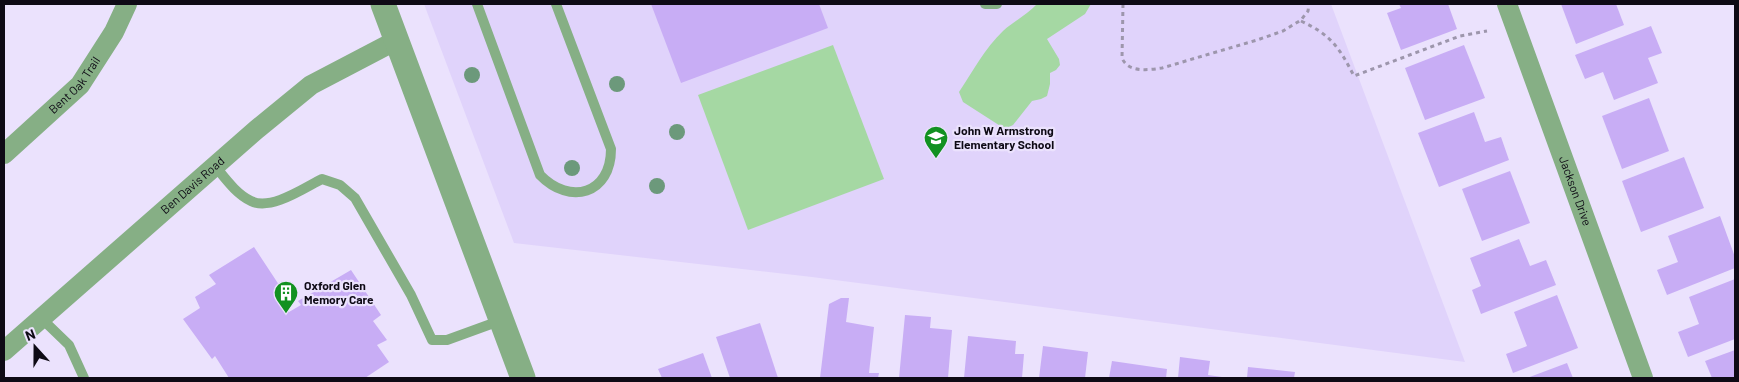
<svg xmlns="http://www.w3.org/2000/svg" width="1739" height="382" font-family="Barlow,sans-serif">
	<rect width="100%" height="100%" fill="#ebe2fd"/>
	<path fill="#e0d3fb" d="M424 4H1331L1465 362 812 277 514 243Z"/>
	<g fill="#a5d8a3">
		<path d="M1037 4H1091L1085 14 1047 39 1059 59 1060 65 1056 70 1050 73V84L1047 96 1041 99 1032 101 1013 125 1005 129 963 102 959 92C973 71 985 48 1003 31 1014 21 1027 15 1037 4Z"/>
		<path d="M833 45 884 179 748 230 698 95Z"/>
	</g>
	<g fill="#c8adf5">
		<path d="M651 4H819L828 28 681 83Z"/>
		<path d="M1399 4H1448L1457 29 1401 50 1387 13 1401 8Z"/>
		<path d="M1561 4H1616L1624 25 1576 44Z"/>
		<path d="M1651 26 1662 53 1648 58 1658 83 1614 100 1603 72 1585 79 1575 55Z"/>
		<path d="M1464 45 1485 98 1425 120 1405 68Z"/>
		<path d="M1649 98 1669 151 1622 169 1602 116Z"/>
		<path d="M1474 112 1485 142 1501 137 1509 160 1439 187 1418 133Z"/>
		<path d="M1684 157 1704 208 1641 232 1622 181Z"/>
		<path d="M1510 171 1530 223 1482 241 1462 189Z"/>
		<path d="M1720 216 1735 257V268L1667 295 1657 270 1678 262 1668 236Z"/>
		<path d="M1519 239 1530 266 1546 260 1556 285 1481 314 1472 290 1481 286 1470 258Z"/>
		<path d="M254 247 287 297 281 302 289 312 301 305 298 301 351 270 381 315 373 321 387 340 377 345 389 362 365 378H229L215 356 212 359 183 319 200 308 195 297 216 284 209 275Z"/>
		<path d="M1735 279V339L1688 357 1678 332 1699 324 1689 297Z"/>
		<path d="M1557 295 1578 348 1513 373 1506 354 1527 346 1514 312Z"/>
		<path d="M841 298H849L846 322 874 327 869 373H879L878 378H820L829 304Z"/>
		<path d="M905 315 931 317 930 328 952 330 948 378H899Z"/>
		<path d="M760 323 778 378H730L716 337Z"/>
		<path d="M968 336 1016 341 1015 354H1024L1022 378H964Z"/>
		<path d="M1043 346 1088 352 1085 378H1039Z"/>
		<path d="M1735 350V378H1712L1705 361Z"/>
		<path d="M703 353 712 378H662L658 369Z"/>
		<path d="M1180 357 1210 361 1208 375 1222 377V378H1178Z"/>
		<path d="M1112 361 1167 369 1166 378H1109Z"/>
		<path d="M1567 363 1573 378H1527Z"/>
		<path d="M1248 367 1295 372 1294 378H1247Z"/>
	</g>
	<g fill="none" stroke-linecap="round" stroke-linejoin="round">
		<g stroke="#9d96ac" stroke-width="3" stroke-dasharray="4 4" stroke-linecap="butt">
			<path d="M1123 4 1122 58C1128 73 1149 70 1162 68L1257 40 1283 31 1301 20 1308 11 1309 4"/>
			<path d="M1301 21C1331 35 1339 47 1354 76L1460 36 1487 31"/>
		</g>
		<g stroke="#86af85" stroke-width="10">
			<path d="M477 4 540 175C570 206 611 194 611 149L556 4"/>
			<path d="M985 4H997"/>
			<path d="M215 166C225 178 236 194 251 201 271 211 304 188 322 179L340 185 355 198 411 295 432 340H447L502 320"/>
			<path d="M41 318 69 345 84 378"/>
		</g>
		<g stroke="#86af85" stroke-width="20">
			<path id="s1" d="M1507 4 1643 378"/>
			<path id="s2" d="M4 154 80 85 114 32 127 4"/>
			<path id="s3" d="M4 351 256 130 311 85 397 40"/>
		</g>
		<path stroke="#86af85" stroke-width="25" d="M383 4 523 378"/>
	</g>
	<g fill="#6c997b">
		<circle cx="472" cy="75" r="8"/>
		<circle cx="617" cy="84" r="8"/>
		<circle cx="677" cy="132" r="8"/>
		<circle cx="572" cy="168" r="8"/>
		<circle cx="657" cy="186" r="8"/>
	</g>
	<defs>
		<symbol id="school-pin" viewBox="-11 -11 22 30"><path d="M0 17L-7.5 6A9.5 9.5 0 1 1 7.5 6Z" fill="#129121" stroke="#ebe2fd"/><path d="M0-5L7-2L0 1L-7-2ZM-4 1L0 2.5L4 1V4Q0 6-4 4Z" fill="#fff"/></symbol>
		<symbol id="building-pin" viewBox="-11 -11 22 30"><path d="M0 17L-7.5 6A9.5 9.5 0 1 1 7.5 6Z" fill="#129121" stroke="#ebe2fd"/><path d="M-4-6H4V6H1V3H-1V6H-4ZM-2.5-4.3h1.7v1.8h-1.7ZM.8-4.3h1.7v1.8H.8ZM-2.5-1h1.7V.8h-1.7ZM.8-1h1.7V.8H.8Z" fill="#fff"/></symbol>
	</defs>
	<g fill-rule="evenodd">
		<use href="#school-pin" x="922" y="124" width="28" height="38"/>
		<use href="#building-pin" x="272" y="279" width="28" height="38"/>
	</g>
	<g text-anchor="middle" stroke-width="4.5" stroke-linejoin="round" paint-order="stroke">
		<g font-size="12" fill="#0e0a15" stroke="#ebe2fd">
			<text dy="4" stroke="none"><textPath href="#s2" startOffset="99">Bent Oak Trail</textPath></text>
			<text dy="4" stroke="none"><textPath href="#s3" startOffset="251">Ben Davis Road</textPath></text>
			<text dy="4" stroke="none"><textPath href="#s1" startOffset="199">Jackson Drive</textPath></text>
		</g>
		<g font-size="12" font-weight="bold" fill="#0e0a15" stroke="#ebe2fd" text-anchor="start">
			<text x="954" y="135">John W Armstrong<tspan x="954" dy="14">Elementary School</tspan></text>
			<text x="304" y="290">Oxford Glen<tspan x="304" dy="14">Memory Care</tspan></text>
		</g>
	</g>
	<rect width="1739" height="382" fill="none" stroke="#0e0a15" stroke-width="10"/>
	<g transform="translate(35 347) rotate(339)" stroke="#ebe2fd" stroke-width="4" paint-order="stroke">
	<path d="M0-4L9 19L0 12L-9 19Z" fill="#0e0a15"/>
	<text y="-8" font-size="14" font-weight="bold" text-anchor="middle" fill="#0e0a15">N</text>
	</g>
</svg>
